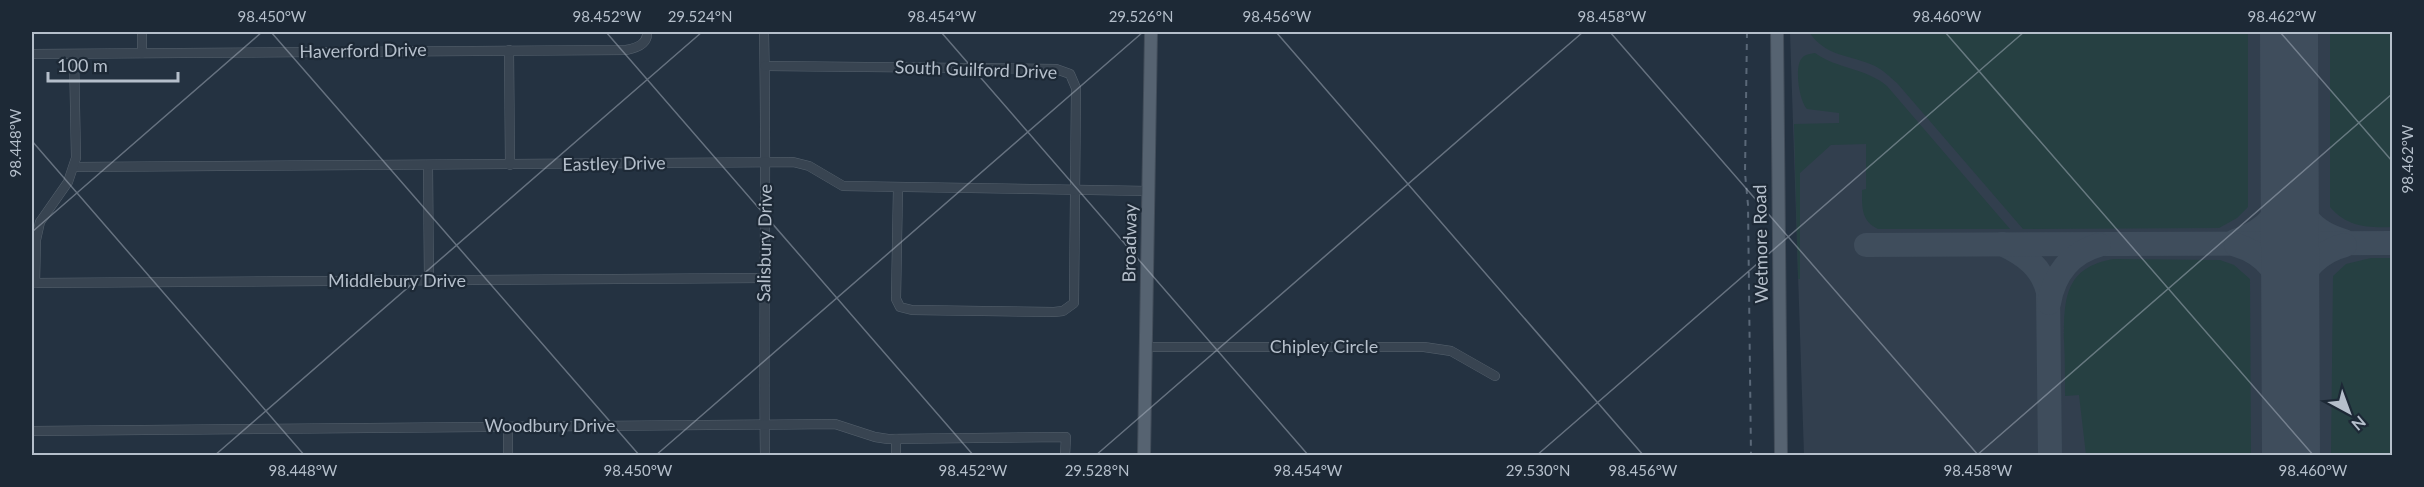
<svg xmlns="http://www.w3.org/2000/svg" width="2424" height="487" font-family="Lato,sans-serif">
	<rect width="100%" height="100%" fill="#243241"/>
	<path fill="#323f4e" d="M1790 32H2392V455H1804Z"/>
	<g fill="#264042">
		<path d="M1809 32H2248V207L2237 218 2219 228 2023 229 1897 83C1890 77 1883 70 1875 66 1849 54 1827 58 1809 32Z"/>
		<path d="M2330 32H2392V227C2368 228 2347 227 2330 207Z"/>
		<path d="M1815 53C1837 69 1866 68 1887 86L2010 229H1878C1861 221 1862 207 1862 190L1866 189V144L1831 145 1800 173V279H1798L1794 124 1839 123V113L1807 109C1799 101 1794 66 1802 58 1805 54 1810 54 1815 53Z"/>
		<path d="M2371 258H2392V455H2331L2333 276 2346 264Z"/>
		<path d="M2114 259 2220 260 2234 265 2250 279 2251 455H2086L2079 395 2065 396C2065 378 2065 359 2064 340 2064 298 2065 267 2114 259Z"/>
	</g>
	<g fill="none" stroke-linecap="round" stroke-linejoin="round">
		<g stroke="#3f4d5c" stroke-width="24">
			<path d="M2290 157C2296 197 2297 228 2344 241"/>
			<path d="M2235 241C2265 232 2288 208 2288 175"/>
			<path d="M2002 244C2025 255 2042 267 2048 292L2050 456"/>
			<path d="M1866 245 2392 243"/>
			<path d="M2236 245C2268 254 2284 280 2289 311"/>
			<path d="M2049 303C2054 275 2070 253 2099 245"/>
			<path d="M2290 316C2293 309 2293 301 2295 293 2302 269 2321 251 2345 245"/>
		</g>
		<path stroke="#3f4d5c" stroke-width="58" d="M2289 32 2291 456"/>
		<defs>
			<g id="minor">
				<path d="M764 32C767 173 763 314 765 456"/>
				<path d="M509 50 510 165"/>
				<path d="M142 53V32"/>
				<path d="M32 54 626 50C637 48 648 44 647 32"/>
				<path d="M765 66 1056 69 1070 74 1076 88 1074 303 1063 311 1054 312 912 310 900 307 896 299 898 188"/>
				<path d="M428 166 429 281"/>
				<path d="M74 167 793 162 809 166 843 186 1149 191"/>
				<path d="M32 283 763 278"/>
				<path d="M35 283 36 240 40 222 68 182 76 158 74 55"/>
				<path d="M1146 347H1424L1451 351 1495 376"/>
				<path d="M508 426V456"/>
				<path d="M32 431 835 424 875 437 888 439 1066 437 1065 456"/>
				<path d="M896 456V439"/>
			</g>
			<g id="major">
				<path d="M1777 32 1781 456"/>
				<path d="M1144 456 1151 32"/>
			</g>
		</defs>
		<use href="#minor" stroke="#56626e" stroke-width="10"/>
		<use href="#major" stroke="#424d5a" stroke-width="14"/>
		<use href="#minor" stroke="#384451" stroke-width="9"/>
		<use href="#major" stroke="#566371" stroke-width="12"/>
		<path stroke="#5a6878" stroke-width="2" stroke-dasharray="6 6" stroke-linecap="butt" d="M1747 32 1745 173 1748 205 1751 456"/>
	</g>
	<path fill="none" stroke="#b5bfcb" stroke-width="1.5" stroke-opacity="0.45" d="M271 32 640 456M606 32 974 456M941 32 1309 456M1276 32 1644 456M1610 32 1979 456M1945 32 2314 456M2280 32 2392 161M32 141 305 456M32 232 262 32M214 456 702 32M655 456 1143 32M1095 456 1583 32M1536 456 2024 32M1976 456 2392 94"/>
	<g text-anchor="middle" stroke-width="4.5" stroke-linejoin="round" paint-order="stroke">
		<g font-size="18" fill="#b5bfcb" stroke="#1d2936">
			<text transform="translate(363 51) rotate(-1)" y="6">Haverford Drive</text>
			<text transform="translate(976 70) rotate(2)" y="6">South Guilford Drive</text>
			<text transform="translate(614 164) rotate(-1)" y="6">Eastley Drive</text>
			<text transform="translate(765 243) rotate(-89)" y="6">Salisbury Drive</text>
			<text transform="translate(1130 243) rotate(-89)" y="6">Broadway</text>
			<text transform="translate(1761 244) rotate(-91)" y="6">Wetmore Road</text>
			<text x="397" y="287">Middlebury Drive</text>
			<text x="1324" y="353">Chipley Circle</text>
			<text x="550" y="432">Woodbury Drive</text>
		</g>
	</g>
	<rect width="2424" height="487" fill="none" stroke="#1d2936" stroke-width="66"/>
	<g transform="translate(2349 412) rotate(139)" stroke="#1d2936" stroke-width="4.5" paint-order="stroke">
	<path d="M0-4.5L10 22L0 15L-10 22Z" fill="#b5bfcb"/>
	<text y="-9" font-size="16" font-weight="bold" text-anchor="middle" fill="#b5bfcb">N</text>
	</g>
	<path d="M48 72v9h130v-9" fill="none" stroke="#b5bfcb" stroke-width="3"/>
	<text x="57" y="72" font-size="18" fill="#b5bfcb" stroke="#1d2936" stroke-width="4.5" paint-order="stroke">100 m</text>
	<rect x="33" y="33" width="2358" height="421" fill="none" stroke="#b5bfcb" stroke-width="2"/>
	<g font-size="15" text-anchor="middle" fill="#b5bfcb">
		<text x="272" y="22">98.450°W</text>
		<text x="607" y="22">98.452°W</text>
		<text x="700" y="22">29.524°N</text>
		<text x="942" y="22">98.454°W</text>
		<text x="1141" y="22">29.526°N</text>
		<text x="1277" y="22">98.456°W</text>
		<text x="1612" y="22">98.458°W</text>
		<text x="1947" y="22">98.460°W</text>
		<text x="2282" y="22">98.462°W</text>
		<text transform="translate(16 143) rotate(-90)" y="5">98.448°W</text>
		<text transform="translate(2408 159) rotate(-90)" y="5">98.462°W</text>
		<text x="303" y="476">98.448°W</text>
		<text x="638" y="476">98.450°W</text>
		<text x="973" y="476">98.452°W</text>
		<text x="1097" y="476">29.528°N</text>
		<text x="1308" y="476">98.454°W</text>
		<text x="1538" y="476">29.530°N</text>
		<text x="1643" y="476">98.456°W</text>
		<text x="1978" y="476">98.458°W</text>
		<text x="2313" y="476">98.460°W</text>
	</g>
</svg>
